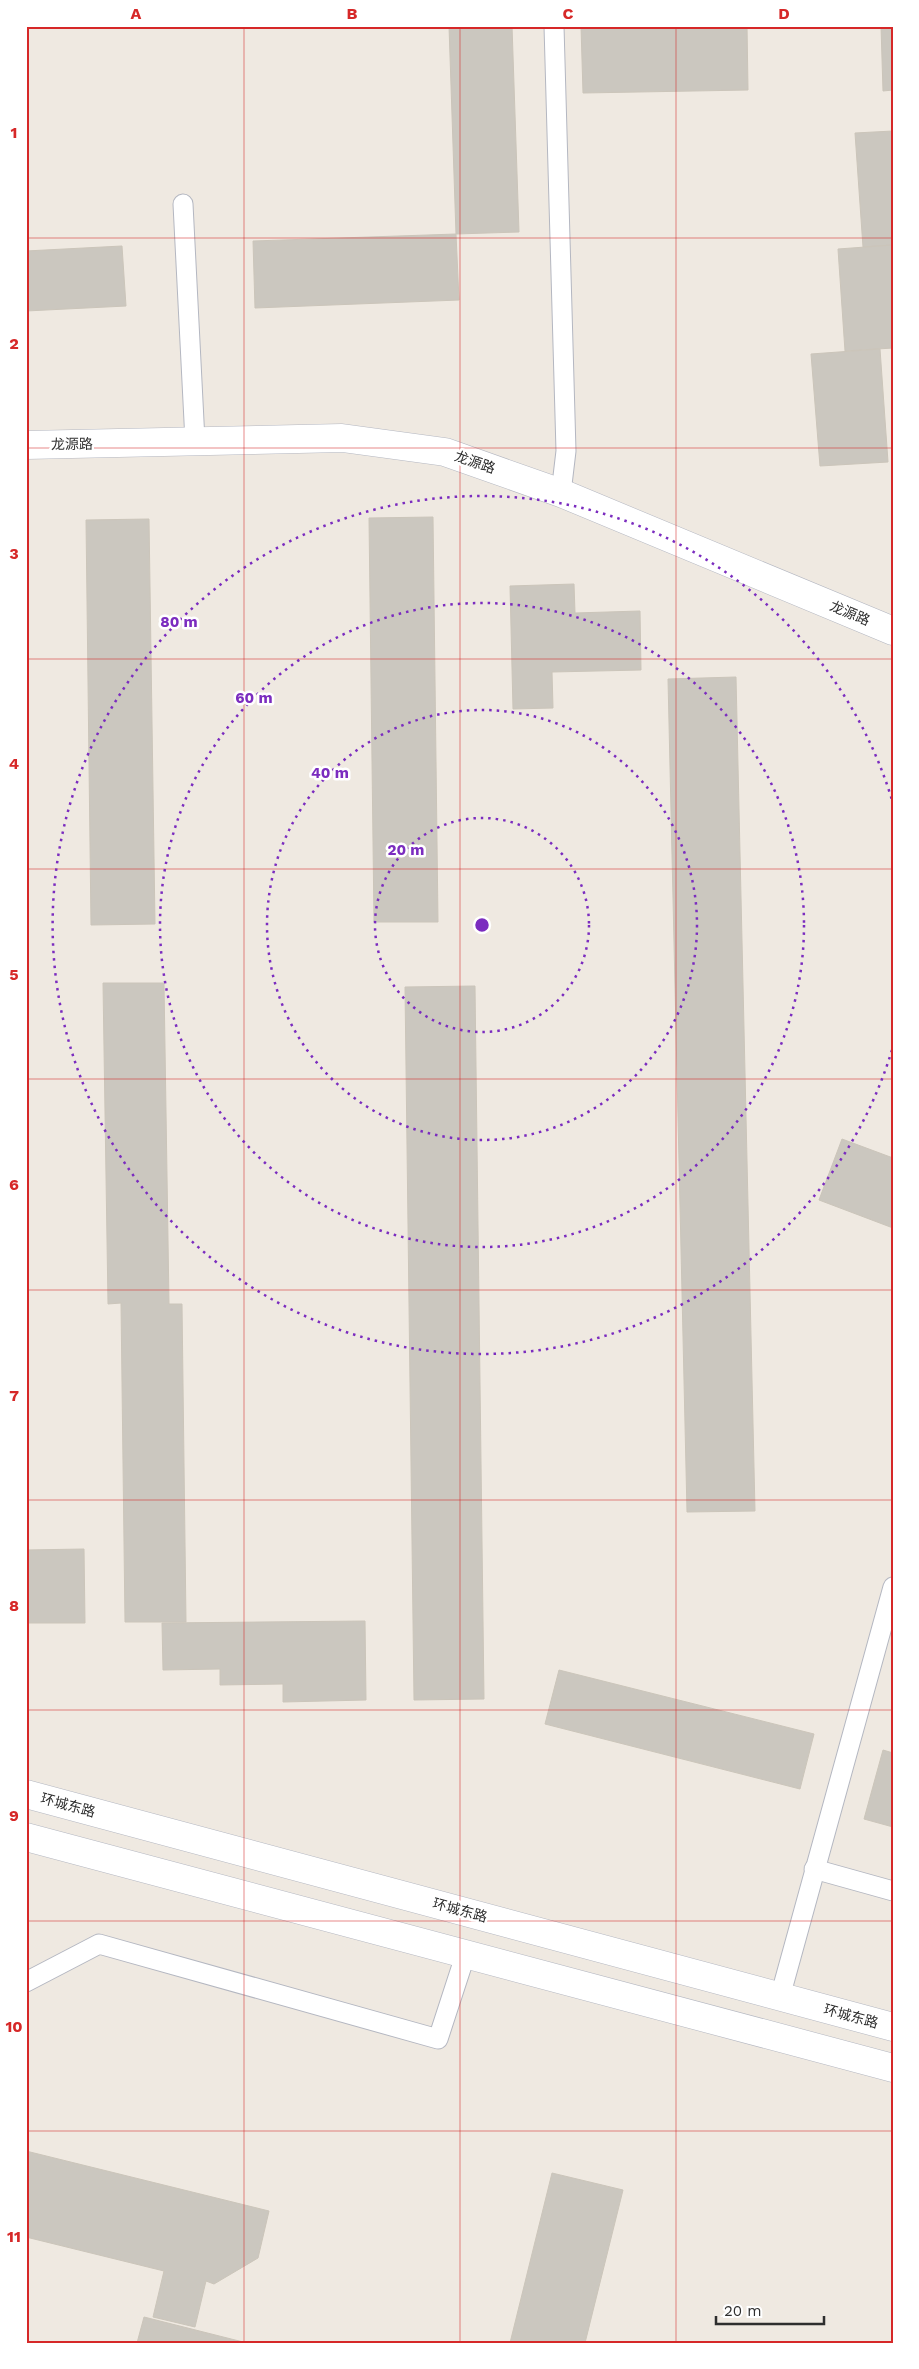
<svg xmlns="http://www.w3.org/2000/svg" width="919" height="2369" font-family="'Work Sans','Noto Sans SC',sans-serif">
	<rect width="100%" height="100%" fill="#efe9e1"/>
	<g fill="#cbc7bf" stroke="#cbc5ba">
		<path d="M449 26H512L519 232 456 234Z"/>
		<path d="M581 26H747L748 90 583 93Z"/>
		<path d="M881 26H893V90L883 91Z"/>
		<path d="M893 131V245L863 247 855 133Z"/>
		<path d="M456 234 459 300 255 308 253 241Z"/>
		<path d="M893 245V348L845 351 838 249Z"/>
		<path d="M122 246 126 306 26 311V251Z"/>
		<path d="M880 349 888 462 820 466 811 354Z"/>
		<path d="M433 517 438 922H374L369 518Z"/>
		<path d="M149 519 155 924 91 925 86 520Z"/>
		<path d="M574 584 575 613 640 611 641 670 552 672 553 708 513 709 510 586Z"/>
		<path d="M736 677 755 1511 687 1512 668 679Z"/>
		<path d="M103 983H164L169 1304H182L186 1622H125L121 1303 108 1304Z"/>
		<path d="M475 986 484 1699 414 1700 405 987Z"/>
		<path d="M842 1139 893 1158V1228L819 1200Z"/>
		<path d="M84 1549 85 1623H26V1550Z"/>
		<path d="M365 1621 366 1700 283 1702V1684L220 1685V1669L163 1670 162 1623Z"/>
		<path d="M559 1670 814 1734 800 1789 545 1724Z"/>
		<path d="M883 1750 893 1753V1827L864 1819Z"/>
		<path d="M26 2151 269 2211 258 2258 214 2284 206 2281 195 2327 153 2317 164 2271 26 2237Z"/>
		<path d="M552 2173 623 2190 585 2343H510Z"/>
		<path d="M144 2317 247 2343H137Z"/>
	</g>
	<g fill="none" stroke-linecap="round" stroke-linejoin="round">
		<defs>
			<g id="lane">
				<path d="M554 26 566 451 561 493"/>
				<path d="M183 204 195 441"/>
				<path d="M814 1869 893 1891"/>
				<path d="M26 1982 99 1944 438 2039 466 1953"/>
				<path d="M780 1997 893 1587"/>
			</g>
			<path id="street" d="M26 445 342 438 445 452 561 493 893 631"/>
			<g id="secondary">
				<path d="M26 1794 893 2027"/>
				<path d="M26 1837 893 2068"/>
			</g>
		</defs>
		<use href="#lane" stroke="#b4b7c1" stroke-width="21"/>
		<use href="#street" stroke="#b4b7c1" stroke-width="29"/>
		<use href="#secondary" stroke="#b4b7c1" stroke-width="29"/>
		<use href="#lane" stroke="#fff" stroke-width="19"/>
		<use href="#street" stroke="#fff" stroke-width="28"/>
		<use href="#secondary" stroke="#fff" stroke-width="28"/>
	</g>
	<path fill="none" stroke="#d62828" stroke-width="1" stroke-opacity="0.55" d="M244 26V2343M460 26V2343M676 26V2343M26 238H893M26 448H893M26 659H893M26 869H893M26 1079H893M26 1290H893M26 1500H893M26 1710H893M26 1921H893M26 2131H893"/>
	<g fill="none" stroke="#7b2cbf" stroke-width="2.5" stroke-dasharray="2.5 5">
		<circle cx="482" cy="925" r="107"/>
		<circle cx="482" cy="925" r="215"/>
		<circle cx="482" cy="925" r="322"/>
		<path d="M892 1050A429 429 0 1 1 892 800"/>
	</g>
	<g text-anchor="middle" stroke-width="5" stroke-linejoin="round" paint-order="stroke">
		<g font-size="14" fill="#2e2e2e" stroke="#fff">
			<text transform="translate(72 444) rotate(-1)" y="5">龙源路</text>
			<text transform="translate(475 462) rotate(19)" y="5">龙源路</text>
			<text transform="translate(850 613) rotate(23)" y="5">龙源路</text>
			<text transform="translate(68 1805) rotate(15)" y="5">环城东路</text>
			<text transform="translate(460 1910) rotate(15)" y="5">环城东路</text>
			<text transform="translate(851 2016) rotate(15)" y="5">环城东路</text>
		</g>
	</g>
	<circle cx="482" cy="925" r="8" fill="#7b2cbf" stroke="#fff" stroke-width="2.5"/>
	<g font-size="15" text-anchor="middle" font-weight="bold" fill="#7b2cbf" stroke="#fff" stroke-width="5" stroke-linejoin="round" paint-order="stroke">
		<text x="179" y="627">80 m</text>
		<text x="254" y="703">60 m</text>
		<text x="330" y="778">40 m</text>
		<text x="406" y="855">20 m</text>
	</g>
	<rect width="919" height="2369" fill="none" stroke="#ffffff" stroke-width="55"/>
	<path d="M716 2316v8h108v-8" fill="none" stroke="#2e2e2e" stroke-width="2.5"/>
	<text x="724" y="2316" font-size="15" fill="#2e2e2e" stroke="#ffffff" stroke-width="4" paint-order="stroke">20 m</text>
	<rect x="28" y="28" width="864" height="2314" fill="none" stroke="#d62828" stroke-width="2"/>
	<g font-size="16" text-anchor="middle" font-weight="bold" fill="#d62828">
		<text x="136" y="19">A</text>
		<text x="352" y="19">B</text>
		<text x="568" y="19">C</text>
		<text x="784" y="19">D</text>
		<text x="14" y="138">1</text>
		<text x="14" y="349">2</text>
		<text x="14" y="559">3</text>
		<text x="14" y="769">4</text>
		<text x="14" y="980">5</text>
		<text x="14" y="1190">6</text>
		<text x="14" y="1401">7</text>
		<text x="14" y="1611">8</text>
		<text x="14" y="1821">9</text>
		<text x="14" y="2032">10</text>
		<text x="14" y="2242">11</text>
	</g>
</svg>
